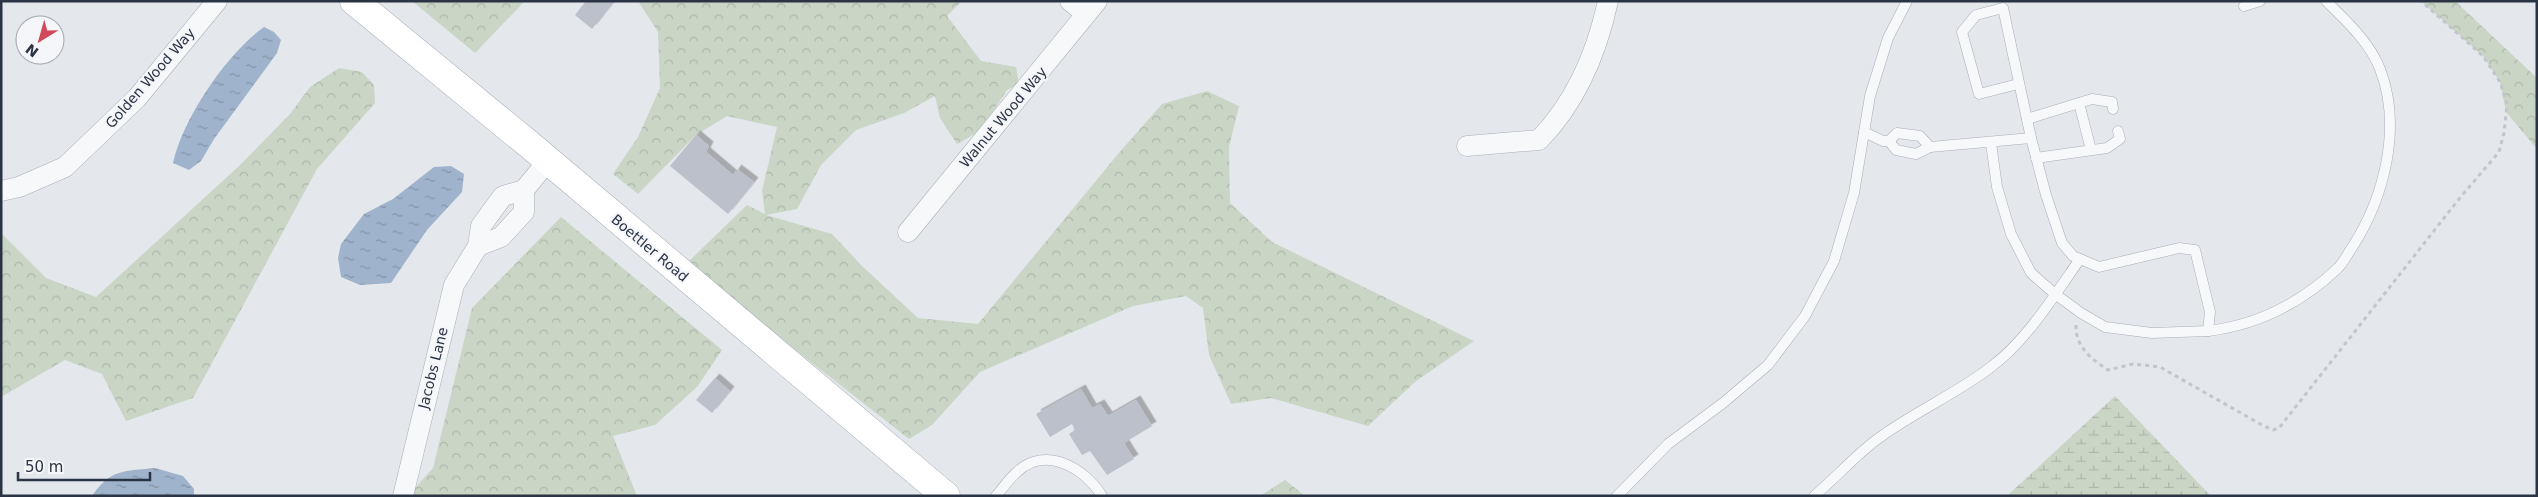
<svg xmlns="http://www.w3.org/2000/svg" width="2538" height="497" font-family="'DejaVu Sans',sans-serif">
	<defs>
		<pattern id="forest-crowns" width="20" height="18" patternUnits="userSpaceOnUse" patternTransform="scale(1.25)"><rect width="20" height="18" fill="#c9d6c5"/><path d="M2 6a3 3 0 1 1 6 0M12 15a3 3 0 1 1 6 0" fill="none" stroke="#adb8ab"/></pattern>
		<pattern id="wetland-marsh" width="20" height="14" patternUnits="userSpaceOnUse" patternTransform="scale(1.25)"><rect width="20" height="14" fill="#c9d6c5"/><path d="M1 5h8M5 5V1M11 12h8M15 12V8" fill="none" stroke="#adb8ab"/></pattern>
		<pattern id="water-ripples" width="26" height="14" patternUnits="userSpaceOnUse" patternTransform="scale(1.25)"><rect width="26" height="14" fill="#9fb4cc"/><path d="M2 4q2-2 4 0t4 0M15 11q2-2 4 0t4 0" fill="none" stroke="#8293a7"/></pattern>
		<filter id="shadow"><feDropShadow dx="4.5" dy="-4.5" stdDeviation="0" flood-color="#0004"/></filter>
	</defs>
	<rect width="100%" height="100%" fill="#e4e7ec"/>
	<g fill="url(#forest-crowns)">
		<path d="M412 1H525L475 53Z"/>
		<path d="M638 1H962L947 16 981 61 1016 67 1019 84 1007 90 980 131 957 144 940 118 935 96 904 113 856 130 821 165 797 209 766 215 832 234 862 266 918 318 978 324 1118 154 1162 104 1207 91 1239 106 1229 147 1230 203 1272 242 1474 341 1416 381 1368 426 1271 398 1231 404 1209 355 1203 308 1186 296 1133 306 980 372 932 425 909 439 686 264 747 205 765 214 762 191 777 127 727 116 696 135 638 194 613 174 638 137 660 88 658 32Z"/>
		<path d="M2421 1H2455L2537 78V149L2506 112 2500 82 2483 56Z"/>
		<path d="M339 68 362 72 374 85 375 103 317 169 193 398 126 421 102 374 65 360 1 397V233L46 278 96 297 239 166 290 114 310 87Z"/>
		<path d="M561 217 722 350 697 387 655 425 613 436 637 496H408L433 468 472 308Z"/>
		<path d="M1285 480 1305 496H1260Z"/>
	</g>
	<path fill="url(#wetland-marsh)" d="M2115 396 2211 496H2007Z"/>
	<g fill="url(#water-ripples)">
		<path d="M264 27 274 32 281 40 277 53 214 139 201 161 189 170 173 163C183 118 227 53 264 27Z"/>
		<path d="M451 166 464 174 462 192 427 230 391 283 360 285 341 277 338 258 341 244 364 214 393 199 434 167Z"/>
		<path d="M155 468 183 476 194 489V496H92C110 469 125 471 155 468Z"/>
	</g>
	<g fill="#bbc0ca" filter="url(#shadow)">
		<path d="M586 1H614L592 29 575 15Z"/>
		<path d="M696 135 709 146 706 152 733 175 737 169 754 182 728 214 670 166Z"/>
		<path d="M715 378 730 391 712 413 696 400Z"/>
		<path d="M1081 389 1092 408 1100 404 1108 416 1136 400 1152 426 1124 443 1134 459 1107 475 1090 451 1082 455 1069 434 1075 430 1072 424 1050 437 1036 414Z"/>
	</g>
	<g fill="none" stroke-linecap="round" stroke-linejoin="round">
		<defs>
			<g id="lane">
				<path d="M2244 6 2260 1"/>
				<path d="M2018 84 1979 94 1962 32 1976 15 2003 8 2031 138"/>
				<path d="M2079 103 2091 150"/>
				<path d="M2027 119 2092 99 2112 102 2113 109"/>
				<path d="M1864 132 1883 141H1889L1896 150 1916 154 1930 147 1920 136 1897 133 1889 141"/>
				<path d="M1930 147 2031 138 2046 195 2062 243 2073 256 2099 267 2179 248 2195 250 2210 312 2208 331 2152 333 2105 327 2081 313 2055 294 2031 273 2011 234 1997 187 1991 143"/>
				<path d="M2036 158 2107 148 2120 139 2118 131"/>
				<path d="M2208 331C2258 325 2301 303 2338 268 2344 262 2348 253 2353 246 2385 196 2402 126 2380 69 2369 41 2346 21 2326 1"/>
				<path d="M996 496C1003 488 1009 479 1017 472 1045 445 1085 468 1102 496"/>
				<path d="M1617 496 1668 444 1723 403 1768 365 1805 316 1834 261 1854 193 1870 96 1888 38 1907 1"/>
				<path d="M1814 496C1836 478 1855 455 1879 438 1914 412 1956 394 1991 367 2027 340 2054 296 2080 259"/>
			</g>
			<g id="street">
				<path d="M1070 1 1086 14"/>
				<path d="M1467 146 1539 140C1576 102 1597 52 1608 1"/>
				<path d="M1 191 19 187 65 167 137 98 217 1"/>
				<path d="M908 232 1097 1"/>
				<path d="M478 246 501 237 524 212V190"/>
				<path d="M403 496 454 285 478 246 481 226 503 196 524 190 547 162"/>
			</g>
			<path id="secondary" d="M354 1 531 146 946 496"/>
		</defs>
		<use href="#lane" stroke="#a9aeb7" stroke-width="11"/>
		<use href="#street" stroke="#a9aeb7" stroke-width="21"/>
		<use href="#secondary" stroke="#a9aeb7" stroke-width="29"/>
		<path stroke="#c2c5cb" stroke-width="3" stroke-dasharray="4 4" stroke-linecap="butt" d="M2076 325C2075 346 2091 359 2108 370L2133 364 2160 367 2262 425 2273 430 2279 428 2459 199 2499 152 2504 133 2507 104 2500 82 2483 56 2421 1"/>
		<use href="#lane" stroke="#f7f8fa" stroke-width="10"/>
		<use href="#street" stroke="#f7f8fa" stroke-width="20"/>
		<use href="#secondary" stroke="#fff" stroke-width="28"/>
	</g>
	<g text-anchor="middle" stroke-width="4.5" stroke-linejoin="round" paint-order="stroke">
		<g font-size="14" fill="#2b3445" stroke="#f4f6f9">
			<text transform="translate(150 78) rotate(-49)" y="5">Golden Wood Way</text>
			<text transform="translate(1003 117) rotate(-50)" y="5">Walnut Wood Way</text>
			<text transform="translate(650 248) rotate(40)" y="5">Boettler Road</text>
			<text transform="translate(433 368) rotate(-76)" y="5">Jacobs Lane</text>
		</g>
	</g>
	<rect width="2538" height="497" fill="none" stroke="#2b3445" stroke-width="5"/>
	<g transform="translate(40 40) rotate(217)"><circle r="24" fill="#f4f6f9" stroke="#a4a8b1"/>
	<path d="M0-4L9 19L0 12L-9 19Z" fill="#d1495b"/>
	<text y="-8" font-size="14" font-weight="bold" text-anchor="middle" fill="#2b3445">N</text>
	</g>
	<path d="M18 472v8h132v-8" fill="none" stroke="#2b3445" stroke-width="2.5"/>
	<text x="25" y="472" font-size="15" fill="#2b3445" stroke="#f4f6f9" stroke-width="4" paint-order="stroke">50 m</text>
</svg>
